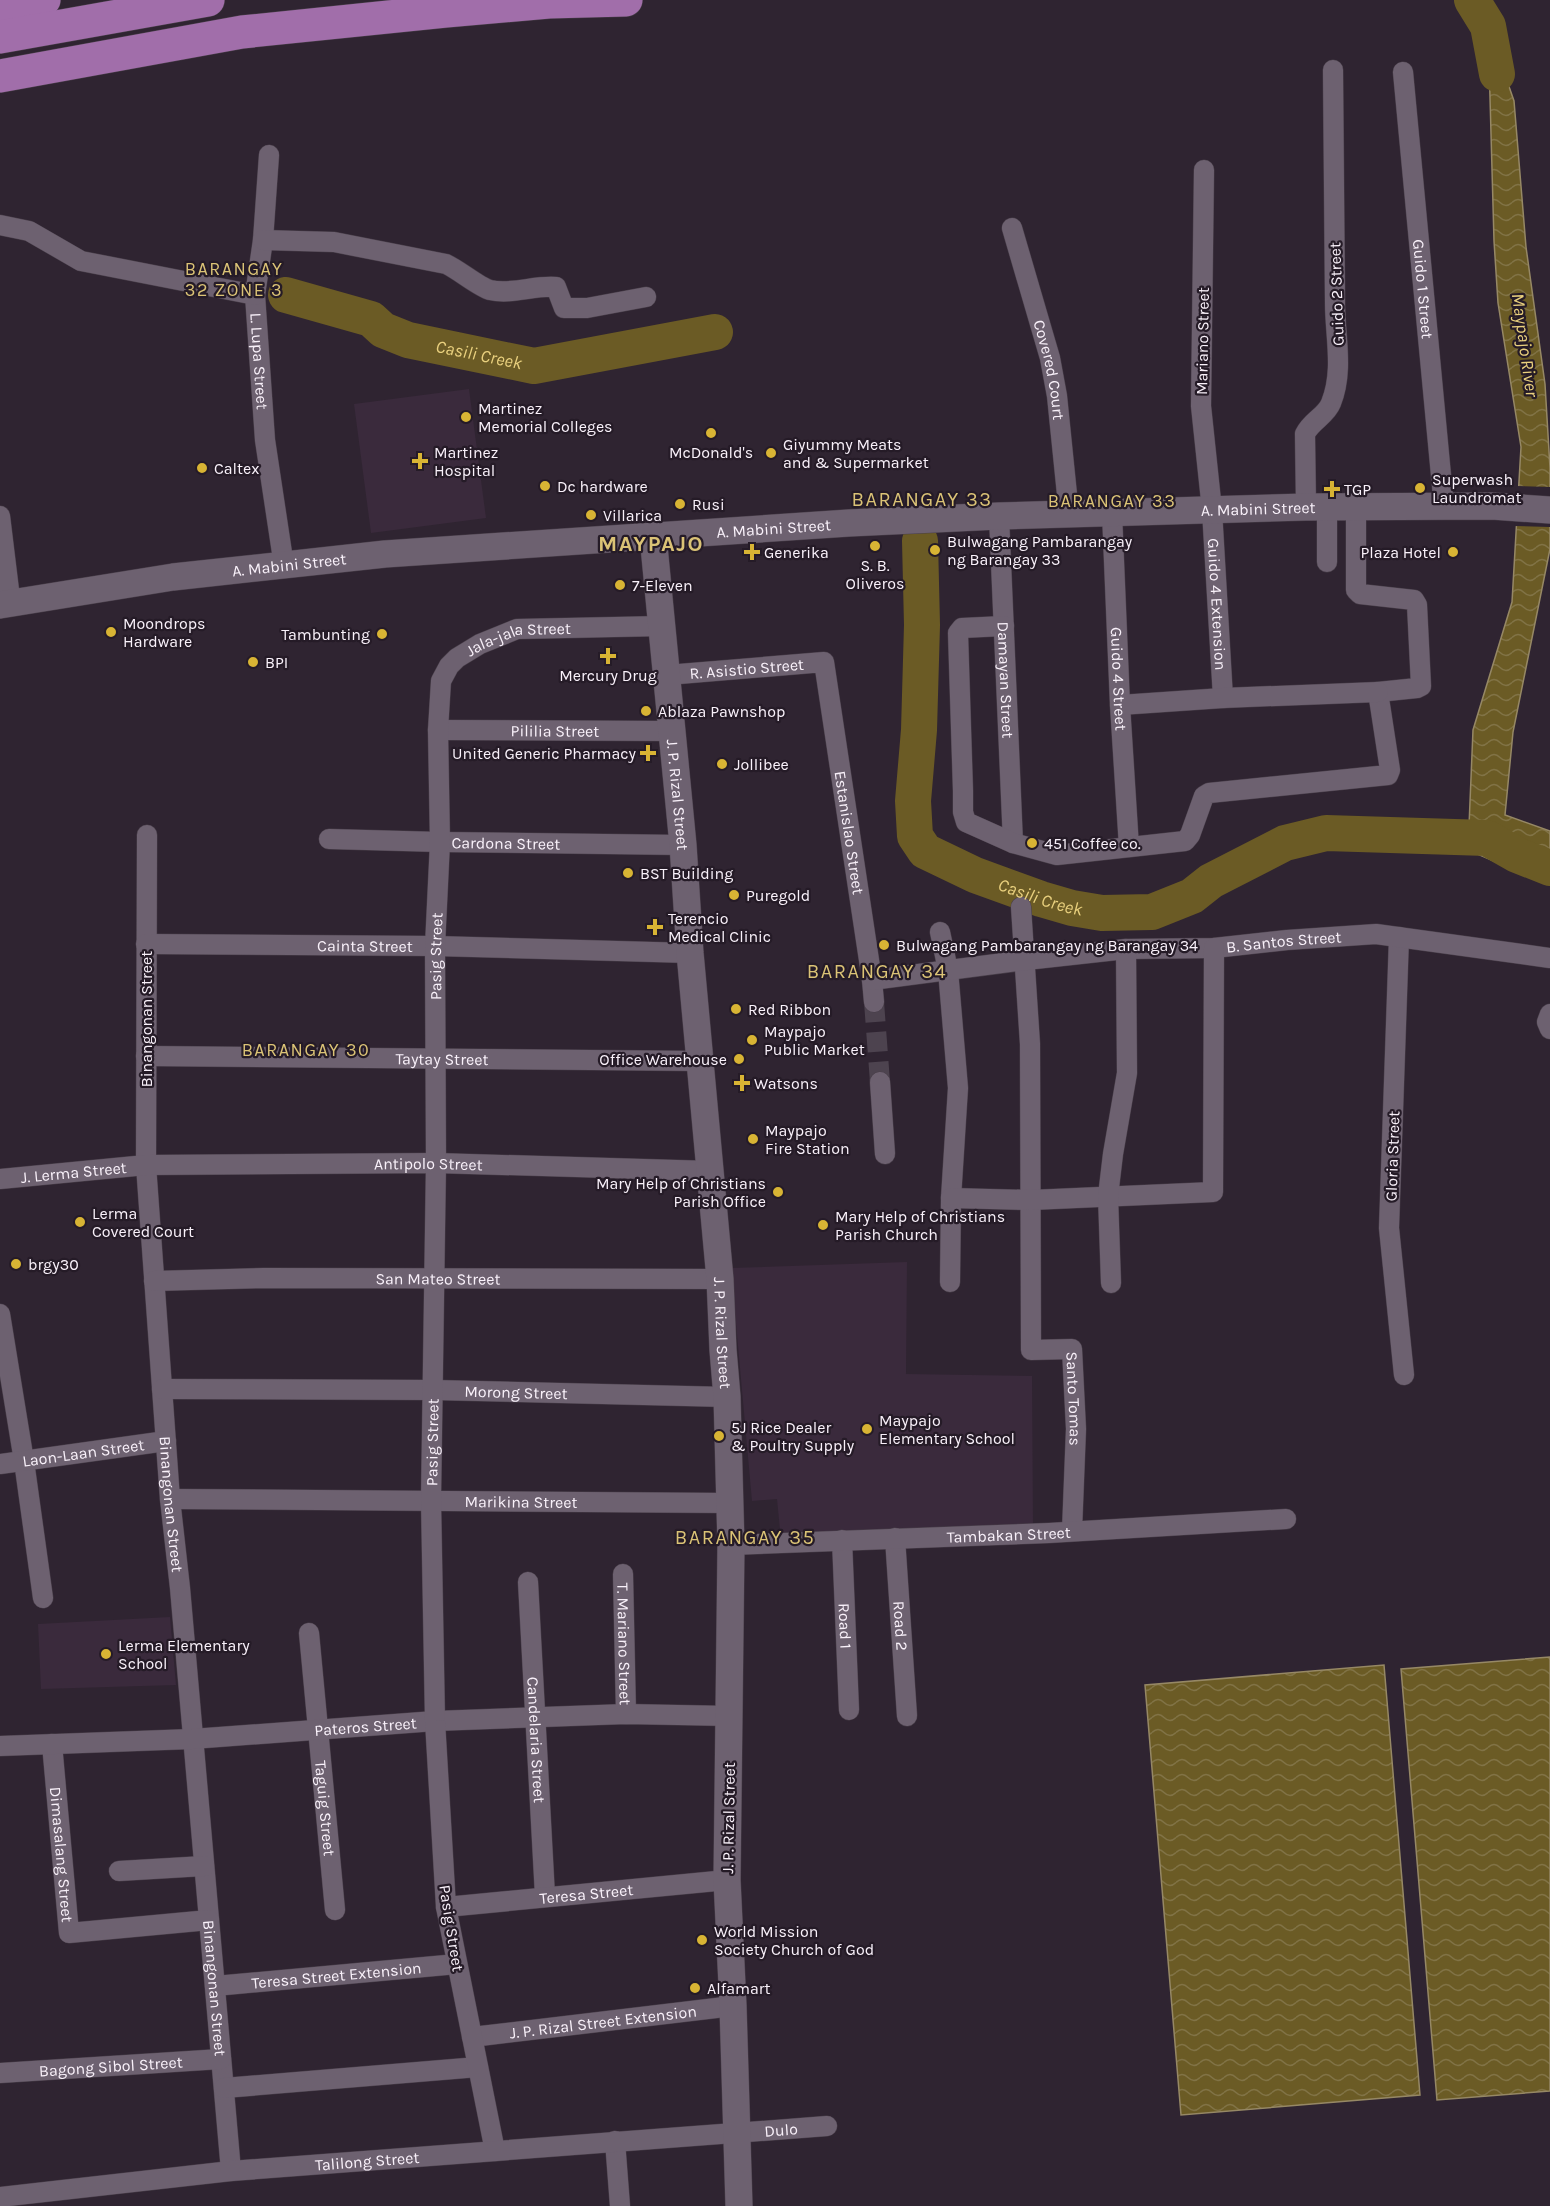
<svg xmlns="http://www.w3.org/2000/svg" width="1550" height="2206" font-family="Karla,sans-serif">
	<defs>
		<pattern id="water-waves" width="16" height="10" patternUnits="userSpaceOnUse" patternTransform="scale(1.5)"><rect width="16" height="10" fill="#6b5b25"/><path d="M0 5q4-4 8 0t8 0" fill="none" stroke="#817346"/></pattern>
	</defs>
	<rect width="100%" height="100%" fill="#2f2431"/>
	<g fill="#3a2a3c">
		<path d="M469 389 486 518 371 533 354 404Z"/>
		<path d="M907 1262 906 1374 1032 1376 1033 1527 781 1540 777 1499 752 1501 731 1268Z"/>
		<path d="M170 1617 176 1685 41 1689 38 1624Z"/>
	</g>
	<g fill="url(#water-waves)" stroke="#968865" stroke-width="1.5">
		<path d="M1488 26 1514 101 1526 247 1545 384 1550 468V549L1513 732 1505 815 1550 831V885L1468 850 1473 730 1512 602 1521 447 1498 303 1494 241Z"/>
		<path d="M1550 1657V2091L1437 2100 1401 1669Z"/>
		<path d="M1384 1665 1420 2095 1181 2115 1145 1685Z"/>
	</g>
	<path fill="#2f2431" d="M1516 486 1550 487V527L1514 526Z"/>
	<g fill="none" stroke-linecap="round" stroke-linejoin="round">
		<g stroke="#6b5b25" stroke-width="36">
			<path d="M1472 0 1488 26 1497 74"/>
			<path id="s1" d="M286 295 371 319 383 330 408 340 534 366 715 332"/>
			<path id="s2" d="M920 541 922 625 919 730 913 801 915 836 925 851 975 875 1041 899 1072 908 1102 913 1152 912 1192 896 1211 881 1285 843 1326 833 1487 838 1517 855 1550 868"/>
		</g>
		<path stroke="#4d434f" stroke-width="20" stroke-dasharray="20 10" stroke-linecap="butt" d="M874 1002 880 1082"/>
		<defs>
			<g id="street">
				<path id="s3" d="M1403 72 1444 507"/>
				<path id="s4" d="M269 155 263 240 255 295 265 440 284 566"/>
				<path id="s5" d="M1204 170 1201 406 1212 510 1223 698"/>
				<path d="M0 225 29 231 81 261 255 295"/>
				<path id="s6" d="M1012 228 1050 358 1057 396 1069 514"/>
				<path d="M263 240 334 242 446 264C459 270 479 287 490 290 512 295 534 285 556 287L564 308H587L646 297"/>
				<path d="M1306 507 1305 434C1311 421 1326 416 1331 403 1344 371 1335 336 1335 303 1334 226 1333 148 1333 70"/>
				<path d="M1327 508V562"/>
				<path id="s7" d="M1112 513 1120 705 1129 847"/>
				<path d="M0 516 9 590 14 602"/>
				<path id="s8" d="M999 516 1013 843"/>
				<path d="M1004 626 962 628 958 633 963 791V812L966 822 1013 843 1057 855 1185 841 1190 835 1204 796 1209 793 1388 775 1390 770 1378 692 1417 688 1421 686 1417 605 1414 600 1360 594 1356 590V507"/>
				<path id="s9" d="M667 675 824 662 872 980 874 1002"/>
				<path d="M1120 705 1223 698 1378 692"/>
				<path id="s10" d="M438 730 672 731"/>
				<path id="s11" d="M147 835 146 1165 170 1499 180 1588 231 2171"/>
				<path id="s12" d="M329 839 440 842 683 845"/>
				<path id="s13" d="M1021 907 1030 1044 1031 1350 1072 1349 1076 1429 1072 1531"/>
				<path d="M940 932 948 970 958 1088 951 1198 950 1282"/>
				<path d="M1399 937 1389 1228 1404 1375"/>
				<path id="s14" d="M146 944 435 946 690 953"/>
				<path id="s15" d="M872 980 1026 960 1126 949 1214 948 1287 940 1376 934 1550 958"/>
				<path d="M1550 1014 1547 1022 1550 1029"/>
				<path id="s16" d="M146 1056 701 1061"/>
				<path d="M880 1082 885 1154"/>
				<path id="s17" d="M0 1179 146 1165 436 1163 711 1171"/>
				<path d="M951 1198 1031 1200 1213 1192 1214 948"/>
				<path id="s18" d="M154 1281 264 1278 720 1279"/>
				<path d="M1111 1283 1108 1196 1113 1154 1127 1073 1126 949"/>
				<path d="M0 1314 24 1461 43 1598"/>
				<path id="s19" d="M162 1389 434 1390 727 1397"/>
				<path id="s20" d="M0 1464 166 1441"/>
				<path id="s21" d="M170 1499 730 1503"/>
				<path id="s22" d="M895 1538 907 1716"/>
				<path id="s23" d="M842 1540 849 1710"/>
				<path id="s24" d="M731 1545 1049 1533 1286 1519"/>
				<path id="s25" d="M623 1574 626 1714"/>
				<path id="s26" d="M528 1582 545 1896"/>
				<path id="s27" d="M309 1633 335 1910"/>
				<path id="s28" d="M52 1744 69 1933 209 1920"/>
				<path id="s29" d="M0 1746 192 1739 435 1721 626 1714 730 1716"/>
				<path d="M119 1871 204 1866"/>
				<path id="s30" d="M446 1907 727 1880"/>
				<path id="s31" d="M215 1986 457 1964"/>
				<path id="s32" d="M472 2037 733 2006"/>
				<path id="s33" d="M0 2073 221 2059"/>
				<path d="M224 2088 478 2067"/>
				<path d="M615 2141 620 2206"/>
				<path id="s34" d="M495 2151 446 1907 435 1721 431 1500 436 1163 435 946 440 842 438 730 441 681 449 666 457 658 480 644 517 629 663 626"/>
				<path id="s35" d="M0 2197 231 2171 827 2126"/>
			</g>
			<g id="secondary">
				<path id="s36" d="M653 536 683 845 690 953 720 1279 723 1350 727 1397 731 1545 727 1880 733 2006 739 2206"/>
				<path id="s37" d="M0 605 173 577 385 554 849 523 999 516 1306 507 1492 506 1550 510"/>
			</g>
			<g id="highway">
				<path d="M0 9 44 0"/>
				<path d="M0 37 208 0"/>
				<path d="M0 76 242 32 446 11 549 2 626 0"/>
			</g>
		</defs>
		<use href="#street" stroke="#493f4a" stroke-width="21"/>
		<use href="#secondary" stroke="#493f4a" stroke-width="28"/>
		<use href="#highway" stroke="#493f4a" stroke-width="34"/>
		<use href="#street" stroke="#6d6170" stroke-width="20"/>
		<use href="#secondary" stroke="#6d6170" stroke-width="27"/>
		<use href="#highway" stroke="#a16eaa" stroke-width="33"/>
	</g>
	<g fill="#d8b434" stroke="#251b27" stroke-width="2">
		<circle cx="466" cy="417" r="6"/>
		<circle cx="711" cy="433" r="6"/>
		<circle cx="771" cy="453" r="6"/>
		<path d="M417 452h6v6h6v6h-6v6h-6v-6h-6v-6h6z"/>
		<circle cx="202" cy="468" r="6"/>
		<circle cx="545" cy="486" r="6"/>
		<circle cx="1420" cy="488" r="6"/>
		<path d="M1329 480h6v6h6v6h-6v6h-6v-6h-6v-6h6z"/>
		<circle cx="680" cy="504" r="6"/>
		<circle cx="591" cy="515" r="6"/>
		<circle cx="875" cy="546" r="6"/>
		<circle cx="935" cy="550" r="6"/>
		<path d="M749 543h6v6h6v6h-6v6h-6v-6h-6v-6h6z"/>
		<circle cx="1453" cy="552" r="6"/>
		<circle cx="620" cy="585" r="6"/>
		<circle cx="111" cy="632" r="6"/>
		<circle cx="382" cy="634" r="6"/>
		<path d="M605 647h6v6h6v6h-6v6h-6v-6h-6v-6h6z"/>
		<circle cx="253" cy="662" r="6"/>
		<circle cx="646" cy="711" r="6"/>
		<path d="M645 744h6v6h6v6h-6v6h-6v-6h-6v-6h6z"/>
		<circle cx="722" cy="764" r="6"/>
		<circle cx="1032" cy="843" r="6"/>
		<circle cx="628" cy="873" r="6"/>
		<circle cx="734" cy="895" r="6"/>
		<path d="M652 918h6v6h6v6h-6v6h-6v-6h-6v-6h6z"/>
		<circle cx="884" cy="945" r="6"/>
		<circle cx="736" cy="1009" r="6"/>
		<circle cx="752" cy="1040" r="6"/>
		<circle cx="739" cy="1059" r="6"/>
		<path d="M739 1074h6v6h6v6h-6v6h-6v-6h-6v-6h6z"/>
		<circle cx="753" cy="1139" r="6"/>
		<circle cx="778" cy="1192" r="6"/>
		<circle cx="80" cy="1222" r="6"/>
		<circle cx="823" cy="1225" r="6"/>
		<circle cx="16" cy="1264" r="6"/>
		<circle cx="867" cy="1429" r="6"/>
		<circle cx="719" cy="1436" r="6"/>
		<circle cx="106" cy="1654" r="6"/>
		<circle cx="702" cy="1940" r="6"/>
		<circle cx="695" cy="1988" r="6"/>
	</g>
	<g text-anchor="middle" stroke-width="4.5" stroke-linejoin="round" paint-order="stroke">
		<g font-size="16" fill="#f9f1fa" stroke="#251b27">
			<text dy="6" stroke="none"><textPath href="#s3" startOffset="218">Guido 1 Street</textPath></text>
			<text transform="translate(1336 294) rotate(-92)" y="6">Guido 2 Street</text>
			<text transform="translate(1202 341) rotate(-89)" y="6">Mariano Street</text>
			<text dy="6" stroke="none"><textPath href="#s4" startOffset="207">L. Lupa Street</textPath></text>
			<text dy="6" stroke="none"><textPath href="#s6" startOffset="147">Covered Court</textPath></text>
			<text dy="6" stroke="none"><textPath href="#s37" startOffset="1263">A. Mabini Street</textPath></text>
			<text dy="6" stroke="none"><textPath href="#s37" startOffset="778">A. Mabini Street</textPath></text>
			<text dy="6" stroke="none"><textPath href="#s37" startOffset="292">A. Mabini Street</textPath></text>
			<text dy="6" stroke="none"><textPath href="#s5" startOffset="435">Guido 4 Extension</textPath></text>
			<text dy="6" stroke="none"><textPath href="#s34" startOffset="1570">Jala-jala Street</textPath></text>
			<text dy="6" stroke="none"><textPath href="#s9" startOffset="80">R. Asistio Street</textPath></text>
			<text dy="6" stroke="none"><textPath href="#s8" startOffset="164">Damayan Street</textPath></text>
			<text dy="6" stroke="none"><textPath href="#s7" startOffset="166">Guido 4 Street</textPath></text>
			<text dy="6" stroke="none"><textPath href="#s10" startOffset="117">Pililia Street</textPath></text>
			<text dy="6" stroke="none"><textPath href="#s36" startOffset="260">J. P. Rizal Street</textPath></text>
			<text dy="6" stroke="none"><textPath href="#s9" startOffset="330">Estanislao Street</textPath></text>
			<text dy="6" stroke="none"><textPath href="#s12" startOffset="177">Cardona Street</textPath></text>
			<text dy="6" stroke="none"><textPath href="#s15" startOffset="414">B. Santos Street</textPath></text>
			<text dy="6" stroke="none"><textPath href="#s14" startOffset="219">Cainta Street</textPath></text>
			<text dy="6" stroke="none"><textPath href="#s34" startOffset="1200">Pasig Street</textPath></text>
			<text transform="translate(146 1019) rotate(-90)" y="6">Binangonan Street</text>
			<text dy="6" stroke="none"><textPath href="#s16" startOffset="296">Taytay Street</textPath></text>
			<text transform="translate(1392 1156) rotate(-88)" y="6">Gloria Street</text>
			<text dy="6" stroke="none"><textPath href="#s17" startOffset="429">Antipolo Street</textPath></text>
			<text dy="6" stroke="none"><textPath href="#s17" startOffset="74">J. Lerma Street</textPath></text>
			<text dy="6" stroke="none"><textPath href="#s18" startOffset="284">San Mateo Street</textPath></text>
			<text dy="6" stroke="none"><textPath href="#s36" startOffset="800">J. P. Rizal Street</textPath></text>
			<text dy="6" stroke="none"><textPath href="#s19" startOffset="354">Morong Street</textPath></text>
			<text dy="6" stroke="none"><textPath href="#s13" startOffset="534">Santo Tomas</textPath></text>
			<text dy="6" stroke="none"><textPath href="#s34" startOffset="714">Pasig Street</textPath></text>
			<text dy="6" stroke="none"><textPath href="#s20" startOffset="84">Laon-Laan Street</textPath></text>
			<text dy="6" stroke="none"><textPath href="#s21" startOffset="351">Marikina Street</textPath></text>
			<text dy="6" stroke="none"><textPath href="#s11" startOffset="670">Binangonan Street</textPath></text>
			<text dy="6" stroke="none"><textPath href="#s24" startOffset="278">Tambakan Street</textPath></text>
			<text dy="6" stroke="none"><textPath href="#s23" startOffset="86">Road 1</textPath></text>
			<text dy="6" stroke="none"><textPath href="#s22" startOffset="88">Road 2</textPath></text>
			<text dy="6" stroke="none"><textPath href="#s25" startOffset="70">T. Mariano Street</textPath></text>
			<text dy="6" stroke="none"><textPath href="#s29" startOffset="366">Pateros Street</textPath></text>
			<text dy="6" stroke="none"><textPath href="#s26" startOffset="158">Candelaria Street</textPath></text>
			<text dy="6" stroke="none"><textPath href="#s27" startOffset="176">Taguig Street</textPath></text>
			<text transform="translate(728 1818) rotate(-89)" y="6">J. P. Rizal Street</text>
			<text dy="6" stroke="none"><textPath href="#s28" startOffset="111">Dimasalang Street</textPath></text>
			<text dy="6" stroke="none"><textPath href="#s30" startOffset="141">Teresa Street</textPath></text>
			<text transform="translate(452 1928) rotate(81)" y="6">Pasig Street</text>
			<text dy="6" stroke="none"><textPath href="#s31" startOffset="122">Teresa Street Extension</textPath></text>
			<text dy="6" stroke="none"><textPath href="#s11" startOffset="1156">Binangonan Street</textPath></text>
			<text dy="6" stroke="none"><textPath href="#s32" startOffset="132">J. P. Rizal Street Extension</textPath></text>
			<text dy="6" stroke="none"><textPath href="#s33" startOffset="111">Bagong Sibol Street</textPath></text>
			<text dy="6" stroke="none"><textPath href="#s35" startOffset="784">Dulo</textPath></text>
			<text dy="6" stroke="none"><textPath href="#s35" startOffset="369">Talilong Street</textPath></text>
		</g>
		<g font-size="16" fill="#f9f1fa" stroke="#251b27" text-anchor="start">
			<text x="478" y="414">Martinez<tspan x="478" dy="18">Memorial Colleges</tspan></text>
			<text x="783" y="450">Giyummy Meats<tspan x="783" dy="18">and &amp; Supermarket</tspan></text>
			<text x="434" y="458">Martinez<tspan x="434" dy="18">Hospital</tspan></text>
			<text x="711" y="458" text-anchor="middle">McDonald's</text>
			<text x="214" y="474">Caltex</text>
			<text x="1432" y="485">Superwash<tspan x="1432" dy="18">Laundromat</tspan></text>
			<text x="557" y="492">Dc hardware</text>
			<text x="1344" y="495">TGP</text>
			<text x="692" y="510">Rusi</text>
			<text x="603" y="521">Villarica</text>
			<text x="947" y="547">Bulwagang Pambarangay<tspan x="947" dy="18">ng Barangay 33</tspan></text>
			<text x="764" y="558">Generika</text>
			<text x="1441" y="558" text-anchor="end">Plaza Hotel</text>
			<text x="875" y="571" text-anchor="middle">S. B.<tspan x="875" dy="18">Oliveros</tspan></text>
			<text x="632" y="591">7-Eleven</text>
			<text x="123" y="629">Moondrops<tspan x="123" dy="18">Hardware</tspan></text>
			<text x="370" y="640" text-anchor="end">Tambunting</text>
			<text x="265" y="668">BPI</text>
			<text x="608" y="681" text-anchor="middle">Mercury Drug</text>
			<text x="658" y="717">Ablaza Pawnshop</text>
			<text x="636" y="759" text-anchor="end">United Generic Pharmacy</text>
			<text x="734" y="770">Jollibee</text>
			<text x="1044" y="849">451 Coffee co.</text>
			<text x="640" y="879">BST Building</text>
			<text x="746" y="901">Puregold</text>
			<text x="668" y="924">Terencio<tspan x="668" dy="18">Medical Clinic</tspan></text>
			<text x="896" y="951">Bulwagang Pambarangay ng Barangay 34</text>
			<text x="748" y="1015">Red Ribbon</text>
			<text x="764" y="1037">Maypajo<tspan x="764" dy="18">Public Market</tspan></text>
			<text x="727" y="1065" text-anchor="end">Office Warehouse</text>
			<text x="754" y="1089">Watsons</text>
			<text x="765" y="1136">Maypajo<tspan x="765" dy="18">Fire Station</tspan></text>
			<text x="766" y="1189" text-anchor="end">Mary Help of Christians<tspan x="766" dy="18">Parish Office</tspan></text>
			<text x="92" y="1219">Lerma<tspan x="92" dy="18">Covered Court</tspan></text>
			<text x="835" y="1222">Mary Help of Christians<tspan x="835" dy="18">Parish Church</tspan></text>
			<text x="28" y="1270">brgy30</text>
			<text x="879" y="1426">Maypajo<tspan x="879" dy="18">Elementary School</tspan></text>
			<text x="731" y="1433">5J Rice Dealer<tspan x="731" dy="18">&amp; Poultry Supply</tspan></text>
			<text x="118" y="1651">Lerma Elementary<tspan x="118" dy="18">School</tspan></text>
			<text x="714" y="1937">World Mission<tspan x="714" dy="18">Society Church of God</tspan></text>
			<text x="707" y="1994">Alfamart</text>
		</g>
		<g font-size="18" letter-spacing="1.5" fill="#dbc376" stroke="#251b27">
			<text x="234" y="275">BARANGAY<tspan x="234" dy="21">32 ZONE 3</tspan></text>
			<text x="1112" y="507">BARANGAY 33</text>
			<text x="306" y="1056">BARANGAY 30</text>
		</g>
		<g font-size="18" font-style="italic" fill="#e9d07e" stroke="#251b27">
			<text transform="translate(1525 345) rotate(82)" y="6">Maypajo River</text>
			<text dy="6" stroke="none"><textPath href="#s1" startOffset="204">Casili Creek</textPath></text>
			<text dy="6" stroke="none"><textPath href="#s2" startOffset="438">Casili Creek</textPath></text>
		</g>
		<g font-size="20" letter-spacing="1.5" fill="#dbc376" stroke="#251b27">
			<text x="922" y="506">BARANGAY 33</text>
			<text x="877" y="978">BARANGAY 34</text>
			<text x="745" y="1544">BARANGAY 35</text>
		</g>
		<g font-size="22" font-weight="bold" letter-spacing="1.5" fill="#dbc376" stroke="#251b27">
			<text x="651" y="551">MAYPAJO</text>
		</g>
	</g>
</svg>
